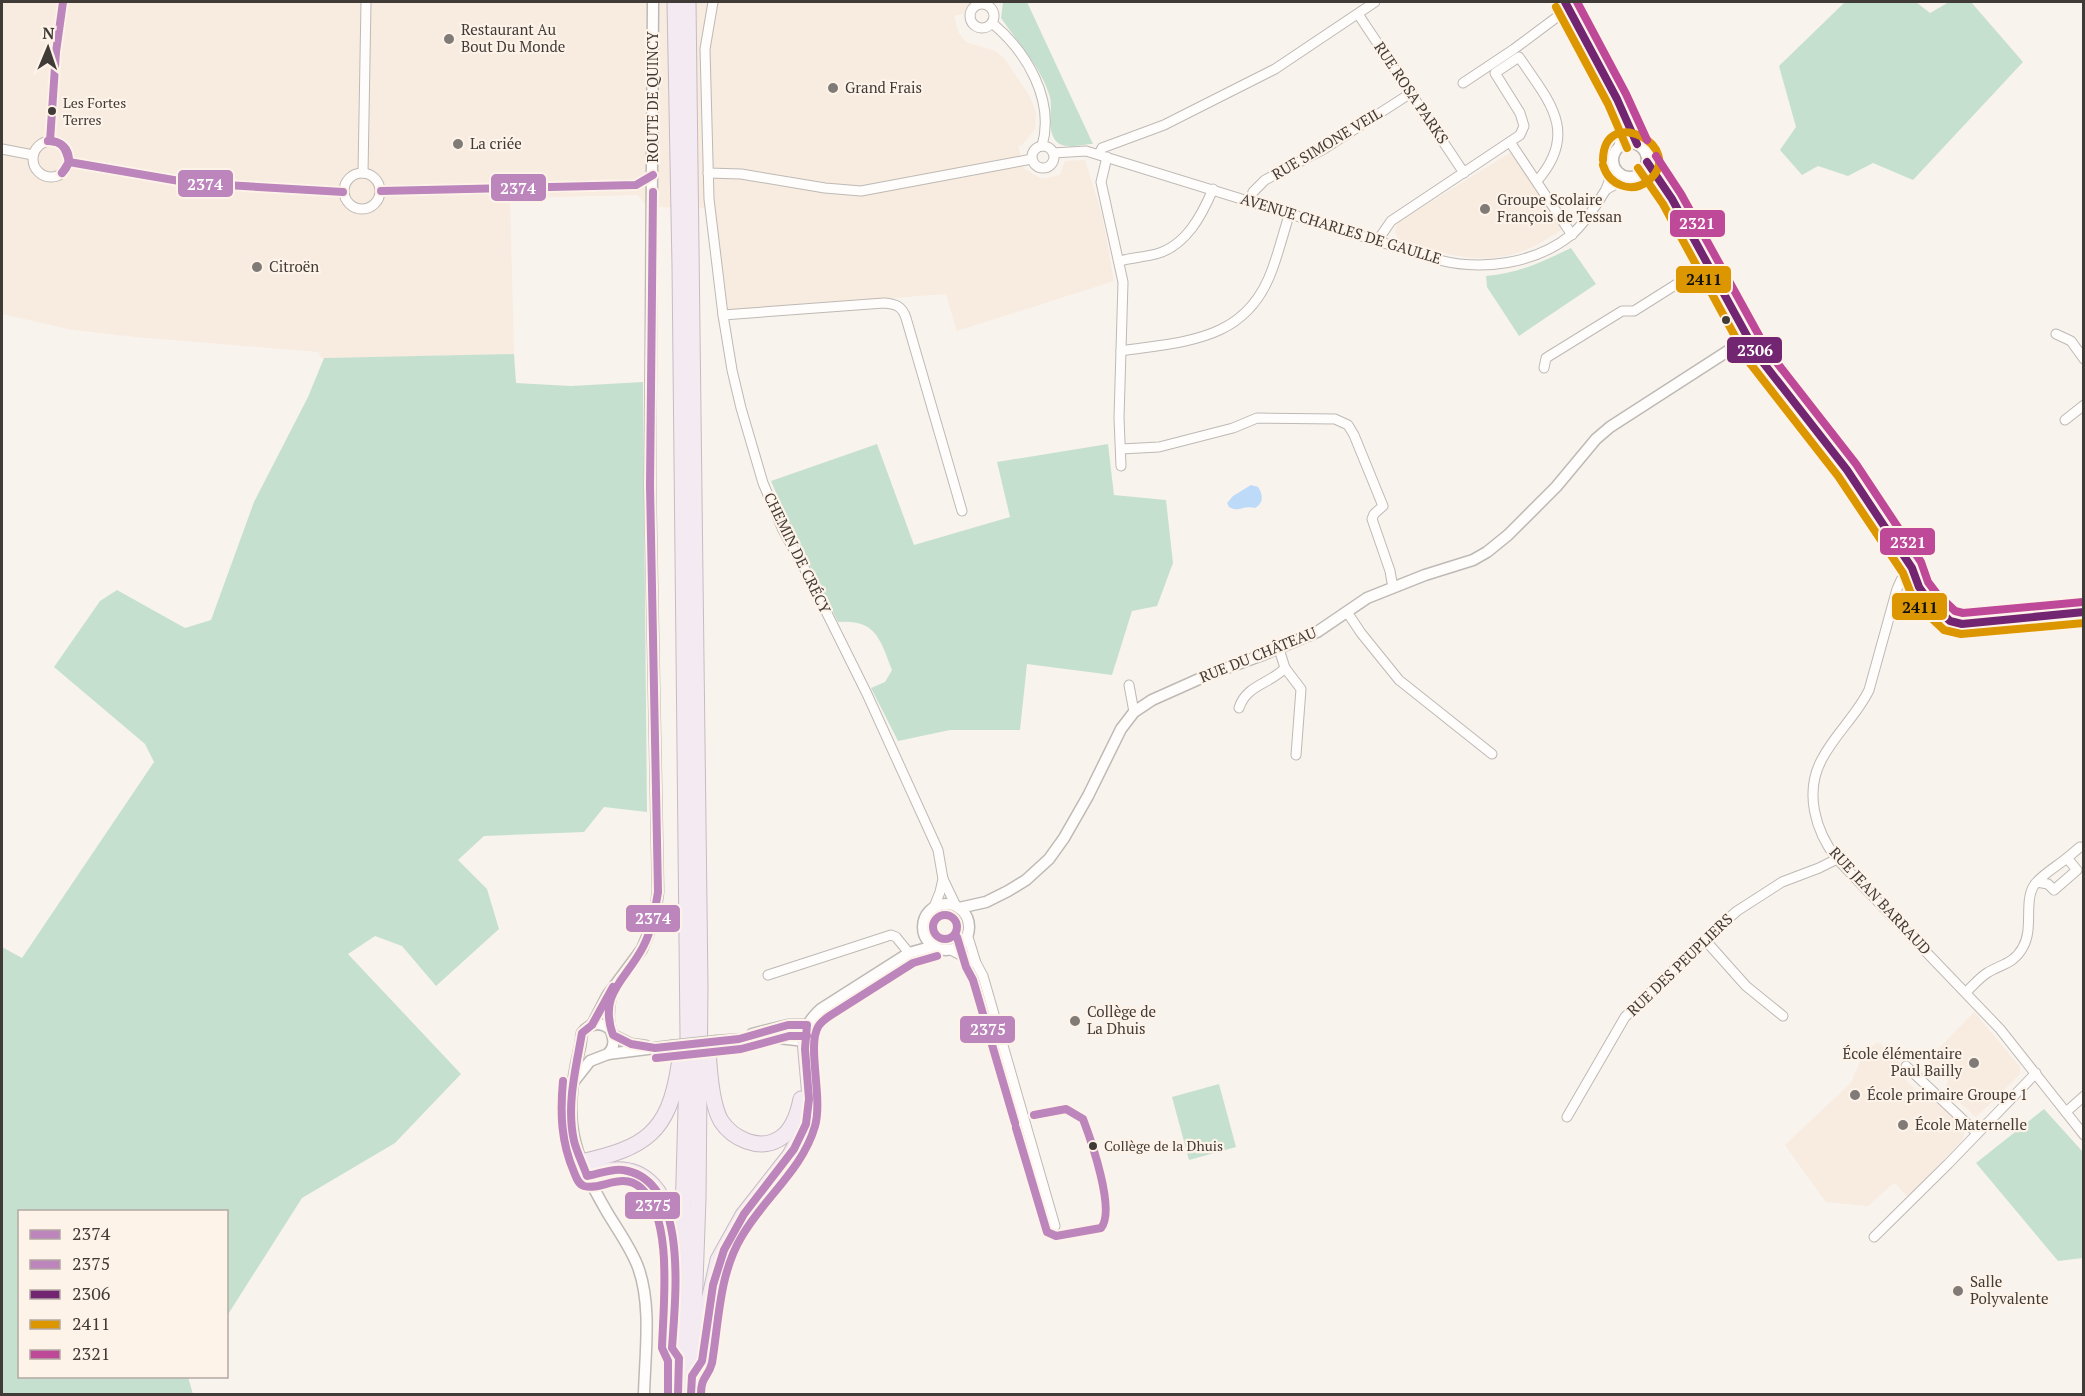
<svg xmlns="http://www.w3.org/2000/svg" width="2085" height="1396" font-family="'PT Serif',serif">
	<rect width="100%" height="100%" fill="#f9f3ee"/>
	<g fill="#f8ebdf">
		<path d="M2 2H973L963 14 954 16 958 32 966 42 995 51 1004 58 1029 95 1036 112 1035 129 1022 145 1018 146 1024 169 1042 179 1060 175 1065 161 1085 160 1102 215 1114 281 957 331 946 294 728 310 714 208 647 207 638 195 510 198 514 354 324 358 320 357 319 352 135 337 68 329 2 314Z"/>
		<path d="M1513 151 1563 229 1535 246 1511 255 1492 258H1474L1452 255 1399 239 1395 233 1397 223Z"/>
		<path d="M1974 1012 2020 1067V1074L1976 1117 1945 1089 1948 1080 1928 1060Z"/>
		<path d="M1878 1042 1900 1063 1895 1070 1920 1094 1925 1090 1935 1098 1963 1127 1964 1136 1962 1140 1908 1197 1896 1184 1891 1185 1868 1206 1826 1202 1785 1145 1851 1083 1864 1053Z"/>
	</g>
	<g fill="#c6e0d0">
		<path d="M1003 2H1027L1093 144C1083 144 1065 150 1057 142 1046 132 1053 110 1050 97 1041 67 1018 43 1001 18Z"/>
		<path d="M1845 2H1916L1930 13 1949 2H1971L2023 62 1913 180 1873 163 1848 176 1818 166 1802 175 1780 150 1796 127 1779 66Z"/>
		<path d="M1571 248 1596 284 1519 336 1487 287 1486 276C1519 273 1542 262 1571 248Z"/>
		<path d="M514 354 516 383 571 386 643 382 647 812 604 807 584 832 484 836 458 860 487 889 499 929 436 986 402 946 375 936 348 954 461 1074 395 1143 302 1198 227 1316 226 1212H20V1376L188 1377 193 1394H2V947L22 958 154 762 145 744 54 667 100 601 117 590 185 628 211 620 254 502 308 397 324 358Z"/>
		<path d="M877 444 914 545 1010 517 997 462 1108 444 1114 495 1166 500 1173 563 1157 606 1132 611 1112 675 1027 664 1020 730H950L898 741 871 688 885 682 892 670C880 639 876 619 838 622L792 530 771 481Z"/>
		<path d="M1219 1084 1236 1147 1189 1160 1172 1097Z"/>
		<path d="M2044 1109 2083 1152V1258L2058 1261 1976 1163Z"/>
	</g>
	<path fill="#bedaf9" d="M1251 485 1258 487C1263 494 1264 503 1255 508 1242 505 1239 513 1229 507L1227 503 1233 496Z"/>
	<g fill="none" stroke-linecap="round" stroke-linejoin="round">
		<defs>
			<g id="minor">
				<path d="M713 2 705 49 709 199 723 315 732 370 741 408 763 483 783 530 807 573 867 694 938 850 943 879 940 892 934 907"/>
				<circle cx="982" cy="16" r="12"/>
				<path d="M1358 14 1464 173"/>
				<path d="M992 23C1027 52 1055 100 1042 146"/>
				<path d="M1463 83 1514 49 1569 8"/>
				<circle cx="51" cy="159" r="18"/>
				<path d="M50 141 56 52 63 2"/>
				<path d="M1510 142 1572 235"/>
				<circle cx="1043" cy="157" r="11"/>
				<path d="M2 149 33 155"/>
				<path d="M1053 153 1086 151 1439 260C1482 271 1535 264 1571 235 1582 226 1597 204 1605 191 1609 184 1611 174 1614 166"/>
				<path d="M1099 154 1102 148 1164 125 1275 69 1375 2"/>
				<path d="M1107 157 1101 182 1123 282 1119 418 1121 466"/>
				<path d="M69 162 191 183 343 192"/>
				<circle cx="362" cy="191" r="18"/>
				<path d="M363 173 366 2"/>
				<path d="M708 173 741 174 825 188 861 191 1032 159"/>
				<path d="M1607 189 1629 177"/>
				<path d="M381 191 636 185 653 175"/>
				<path d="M1250 201 1253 192 1265 180 1324 149 1411 93"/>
				<path d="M1378 240 1391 221 1520 135 1524 126 1520 113 1495 73 1519 57C1548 100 1580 132 1537 181"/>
				<path d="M1119 261C1131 258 1144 257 1156 254 1186 246 1202 215 1213 189"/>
				<path d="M723 315 884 303C896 304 902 306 906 318L962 511"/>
				<path d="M2056 334 2071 341 2084 359"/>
				<path d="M1121 351C1185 341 1246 342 1272 270 1279 251 1284 231 1290 212"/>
				<path d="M1544 368 1546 358 1622 311H1634L1707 265"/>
				<path d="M2065 420 2084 405"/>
				<path d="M1121 449 1159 447 1233 428 1257 418 1335 419 1348 425 1354 435 1383 506 1374 514 1372 519 1390 571 1393 588"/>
				<path d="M1912 568 1901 580 1897 589 1869 690C1857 715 1835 734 1822 759 1804 792 1815 831 1837 859L2000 1029 2084 1135"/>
				<path d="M1347 612 1361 633 1399 680 1492 754"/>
				<path d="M1285 668 1301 689 1296 755"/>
				<path d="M1129 685 1134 712"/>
				<path d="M1239 708C1246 685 1270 684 1285 668L1279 649"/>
				<path d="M2067 858 2080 847"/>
				<path d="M943 879 956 906"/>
				<path d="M967 934 976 963 983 976 1055 1226"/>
				<path d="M1705 940 1746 986 1783 1016"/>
				<path d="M949 949 976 963"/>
				<path d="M768 975 891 935 896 937 909 953"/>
				<path d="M1966 992C1973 986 1979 978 1987 973 2001 964 2014 964 2023 947 2034 928 2023 900 2035 884 2043 874 2057 866 2067 858L2077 870 2054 890 2048 884 2037 882"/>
				<path d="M1906 1066 1977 1133"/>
				<path d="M2066 1112 2084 1096"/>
				<path d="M1567 1117 1625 1017 1714 931 1737 911 1782 882 1819 868 1837 859"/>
				<path d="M1874 1237 1948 1164 2036 1073"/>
			</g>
			<g id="tertiary">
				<path d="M1565 2 1617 99 1637 144"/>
				<path d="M1619 114 1621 130 1620 146"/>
				<circle cx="1630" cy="160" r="17"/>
				<path d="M1647 162 1672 199 1758 356 1847 470 1912 568 1919 587 1929 601 1950 621 1962 624 2084 612"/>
				<path d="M1638 175 1666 193"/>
				<circle cx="946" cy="927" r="23"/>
				<path d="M959 908 986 902 1008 891 1026 880 1049 859 1064 838 1088 796 1121 729 1134 712 1152 700 1208 675 1260 656 1317 632 1367 598 1425 575 1473 560 1487 552 1508 535 1556 487 1596 439 1610 427 1748 338"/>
				<path d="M592 1025 607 996 642 949 654 920 658 892 650 486 653 2"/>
				<path d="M610 1029C600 1021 590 1023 582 1033 581 1039 581 1045 579 1051 563 1121 571 1150 607 1212 617 1229 631 1248 638 1267 652 1305 645 1354 644 1394"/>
				<path d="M752 1034 788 1025H807"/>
				<path d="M613 1035 631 1044 646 1046"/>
				<path d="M717 1041 770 1037 805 1041C806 1025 810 1019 821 1009L909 953 934 946"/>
				<path d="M608 1054C619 1042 610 1034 609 1021 608 1012 609 1004 611 995"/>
				<path d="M575 1080 590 1061 608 1054 671 1046"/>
			</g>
			<g id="trunk">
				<path d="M675 2 680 266 688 1037 678 1394"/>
				<path d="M688 2 700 987 698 1199 691 1394"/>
				<path d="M708 1048C709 1068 711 1104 721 1121 733 1139 759 1151 779 1139 793 1131 798 1114 801 1099"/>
				<path d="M581 1162C645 1148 669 1133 679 1065"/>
				<path d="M587 1176C649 1153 672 1198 674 1252"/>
				<path d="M701 1365 708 1305 718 1260 743 1215 790 1155 806 1125 810 1097 805 1041"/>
			</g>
		</defs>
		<use href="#minor" stroke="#beb9b4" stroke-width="11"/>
		<use href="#tertiary" stroke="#beb9b4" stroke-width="13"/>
		<use href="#trunk" stroke="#c8bac3" stroke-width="17"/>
		<use href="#minor" stroke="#fefdfc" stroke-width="9"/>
		<use href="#tertiary" stroke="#fefdfc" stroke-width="10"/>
		<use href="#trunk" stroke="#f3eaf2" stroke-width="15"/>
		<defs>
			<path id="tertiary-bridge" d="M671 1046 717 1041"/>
		</defs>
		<use href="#tertiary-bridge" stroke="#beb9b4" stroke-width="13" stroke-linecap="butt"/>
		<use href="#tertiary-bridge" stroke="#fefdfc" stroke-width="10"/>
		<defs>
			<g id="bus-1">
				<path d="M48 141C67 140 76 160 62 173"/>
				<path d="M48 141C63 141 66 149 69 162L62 173"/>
				<path d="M50 141 56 52 63 2"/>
				<path d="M69 162 191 183 343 192"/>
				<path d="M381 191 636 185 653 175"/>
				<path d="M653 192 650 486 658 892C655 910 652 930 643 947 626 980 598 993 613 1035L631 1044 655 1048 739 1039 788 1025H807L805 1049 809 1099 806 1124 794 1149 744 1214 724 1250 713 1285 702 1361 692 1376 691 1394"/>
				<path d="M613 987 592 1025 582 1033C576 1068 566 1105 574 1141 577 1153 583 1164 587 1176 598 1174 613 1168 623 1170 690 1180 675 1300 672 1348L679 1358 678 1394"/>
			</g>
			<g id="bus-2">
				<circle cx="945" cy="927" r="12"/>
				<path d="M957 937 966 967 973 980 1015 1123"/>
				<path d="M656 1058 741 1049 789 1036H807"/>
				<path d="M563 1081C560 1113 561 1142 574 1172 576 1177 578 1184 584 1186 601 1191 622 1171 641 1188 674 1219 663 1307 662 1348L668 1361V1394"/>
				<path d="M1016 1128 1047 1232 1056 1236 1101 1228C1116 1211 1091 1140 1083 1119L1066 1109 1034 1115"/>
				<path d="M701 1394C701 1376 708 1378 712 1363 719 1320 719 1274 742 1236 764 1198 803 1169 815 1126 823 1098 807 1046 818 1027 820 1023 824 1020 828 1017L913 963 937 956"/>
			</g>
			<g id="bus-3">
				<path d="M1565 2 1617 99 1637 144"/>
				<path d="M1647 162 1672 199 1758 356 1847 470 1912 568 1919 587 1929 601 1950 621 1962 624 2084 612"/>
			</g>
			<g id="bus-4">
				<path d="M1556 7 1608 104 1627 148"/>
				<path d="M1603 160C1604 102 1689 148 1648 181 1631 194 1609 185 1603 165"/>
				<path d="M1638 168 1663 204 1749 362 1838 476 1903 573 1910 591 1920 607 1944 630 1961 634 2084 623"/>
			</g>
			<g id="bus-5">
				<path d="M1577 2 1626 94 1647 140"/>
				<path d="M1656 156 1681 194 1767 350 1856 464 1921 562 1928 582 1937 594 1955 611 1963 613 2083 602"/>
			</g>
		</defs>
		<use href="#bus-1" stroke="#fef3e9" stroke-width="12"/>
		<use href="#bus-2" stroke="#fef3e9" stroke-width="12"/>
		<use href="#bus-3" stroke="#fef3e9" stroke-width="12"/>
		<use href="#bus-4" stroke="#fef3e9" stroke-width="12"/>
		<use href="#bus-5" stroke="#fef3e9" stroke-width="12"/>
		<use href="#bus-1" stroke="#bc85bb" stroke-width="8"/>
		<use href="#bus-2" stroke="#bc85bb" stroke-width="8"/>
		<use href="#bus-3" stroke="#722671" stroke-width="8"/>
		<use href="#bus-4" stroke="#dc9600" stroke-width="8"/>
		<use href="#bus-5" stroke="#be4999" stroke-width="8"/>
	</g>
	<g fill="#817b77" stroke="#fef3e9" stroke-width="2">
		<circle cx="449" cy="39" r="6"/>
		<circle cx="833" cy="88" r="6"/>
		<circle cx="458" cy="144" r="6"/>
		<circle cx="1485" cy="209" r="6"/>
		<circle cx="257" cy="267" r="6"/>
		<circle cx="1075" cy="1021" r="6"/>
		<circle cx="1974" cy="1063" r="6"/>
		<circle cx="1855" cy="1095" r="6"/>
		<circle cx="1903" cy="1125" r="6"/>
		<circle cx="1958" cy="1291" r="6"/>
	</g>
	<g fill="#413b37" stroke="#fef3e9" stroke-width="2">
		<circle cx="52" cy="111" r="5"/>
		<circle cx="1726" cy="320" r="5"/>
		<circle cx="1093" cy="1146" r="5"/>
	</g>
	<g text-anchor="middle" stroke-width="4.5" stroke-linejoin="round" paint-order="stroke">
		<g font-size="14" fill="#413b37" stroke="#fef3e9" text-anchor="start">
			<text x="63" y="108">Les Fortes<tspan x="63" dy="17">Terres</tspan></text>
			<text x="1104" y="1151">Collège de la Dhuis</text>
		</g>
		<g font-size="15" fill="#413b37" stroke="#fef3e9" text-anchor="start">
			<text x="461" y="35">Restaurant Au<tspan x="461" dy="17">Bout Du Monde</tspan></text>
			<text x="845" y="93">Grand Frais</text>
			<text x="470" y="149">La criée</text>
			<text x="1497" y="205">Groupe Scolaire<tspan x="1497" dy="17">François de Tessan</tspan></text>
			<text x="269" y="272">Citroën</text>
			<text x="1087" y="1017">Collège de<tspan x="1087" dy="17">La Dhuis</tspan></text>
			<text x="1962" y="1059" text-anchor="end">École élémentaire<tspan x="1962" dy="17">Paul Bailly</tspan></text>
			<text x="1867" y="1100">École primaire Groupe 1</text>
			<text x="1915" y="1130">École Maternelle</text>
			<text x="1970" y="1287">Salle<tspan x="1970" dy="17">Polyvalente</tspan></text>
		</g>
		<g font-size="15" fill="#413b37" stroke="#fef3e9">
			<text transform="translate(1411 93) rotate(56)" y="5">RUE ROSA PARKS</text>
			<text transform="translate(653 97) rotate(-90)" y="5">ROUTE DE QUINCY</text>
			<text transform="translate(1327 144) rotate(-31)" y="5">RUE SIMONE VEIL</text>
			<text transform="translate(1341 229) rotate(17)" y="5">AVENUE CHARLES DE GAULLE</text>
			<text transform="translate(797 553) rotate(64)" y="5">CHEMIN DE CRÉCY</text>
			<text transform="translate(1258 655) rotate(-22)" y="5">RUE DU CHÂTEAU</text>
			<text transform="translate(1880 901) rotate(47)" y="5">RUE JEAN BARRAUD</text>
			<text transform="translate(1680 965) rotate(-44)" y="5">RUE DES PEUPLIERS</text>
		</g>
	</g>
	<g stroke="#fef3e9" stroke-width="2">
		<rect x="177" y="169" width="57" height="29" rx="6" fill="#bc85bb"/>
		<rect x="490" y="173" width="57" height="29" rx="6" fill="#bc85bb"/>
		<rect x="1669" y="209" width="57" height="29" rx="6" fill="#be4999"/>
		<rect x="1675" y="265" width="57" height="29" rx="6" fill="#dc9600"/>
		<rect x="1726" y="336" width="57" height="28" rx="6" fill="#722671"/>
		<rect x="1879" y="527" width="57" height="29" rx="6" fill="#be4999"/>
		<rect x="1891" y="592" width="57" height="29" rx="6" fill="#dc9600"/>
		<rect x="625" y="904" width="56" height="29" rx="6" fill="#bc85bb"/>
		<rect x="959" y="1015" width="57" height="29" rx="6" fill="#bc85bb"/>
		<rect x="624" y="1191" width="57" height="29" rx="6" fill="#bc85bb"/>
	</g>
	<g font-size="16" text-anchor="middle" font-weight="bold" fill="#fff">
		<text x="205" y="190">2374</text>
		<text x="518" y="194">2374</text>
		<text x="1697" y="229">2321</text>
		<text x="1755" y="356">2306</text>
		<text x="1908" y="548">2321</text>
		<text x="653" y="924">2374</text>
		<text x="988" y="1035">2375</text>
		<text x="653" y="1211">2375</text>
	</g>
	<g font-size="16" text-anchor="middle" font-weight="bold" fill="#111">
		<text x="1704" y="285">2411</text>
		<text x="1920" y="613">2411</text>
	</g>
	<rect width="2085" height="1396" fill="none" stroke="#413b37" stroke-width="6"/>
	<rect x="18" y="1210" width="210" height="168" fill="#fef3e9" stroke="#b2a9a2" stroke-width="1.5"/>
	<rect x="30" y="1230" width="30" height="9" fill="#bc85bb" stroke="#b2a9a2" stroke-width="1.5"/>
	<text x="72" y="1240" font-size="18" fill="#413b37">2374</text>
	<rect x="30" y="1260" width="30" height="9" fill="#bc85bb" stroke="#b2a9a2" stroke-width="1.5"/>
	<text x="72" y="1270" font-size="18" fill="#413b37">2375</text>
	<rect x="30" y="1290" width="30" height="9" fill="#722671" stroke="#b2a9a2" stroke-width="1.5"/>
	<text x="72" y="1300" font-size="18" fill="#413b37">2306</text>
	<rect x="30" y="1320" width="30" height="9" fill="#dc9600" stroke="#b2a9a2" stroke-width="1.5"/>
	<text x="72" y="1330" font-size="18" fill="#413b37">2411</text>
	<rect x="30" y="1350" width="30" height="9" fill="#be4999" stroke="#b2a9a2" stroke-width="1.5"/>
	<text x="72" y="1360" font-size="18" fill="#413b37">2321</text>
	<g transform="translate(48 48) rotate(2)" stroke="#fef3e9" stroke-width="4.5" paint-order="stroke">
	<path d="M0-4.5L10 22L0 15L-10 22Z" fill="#413b37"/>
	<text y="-9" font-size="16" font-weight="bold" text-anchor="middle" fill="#413b37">N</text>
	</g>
</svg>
